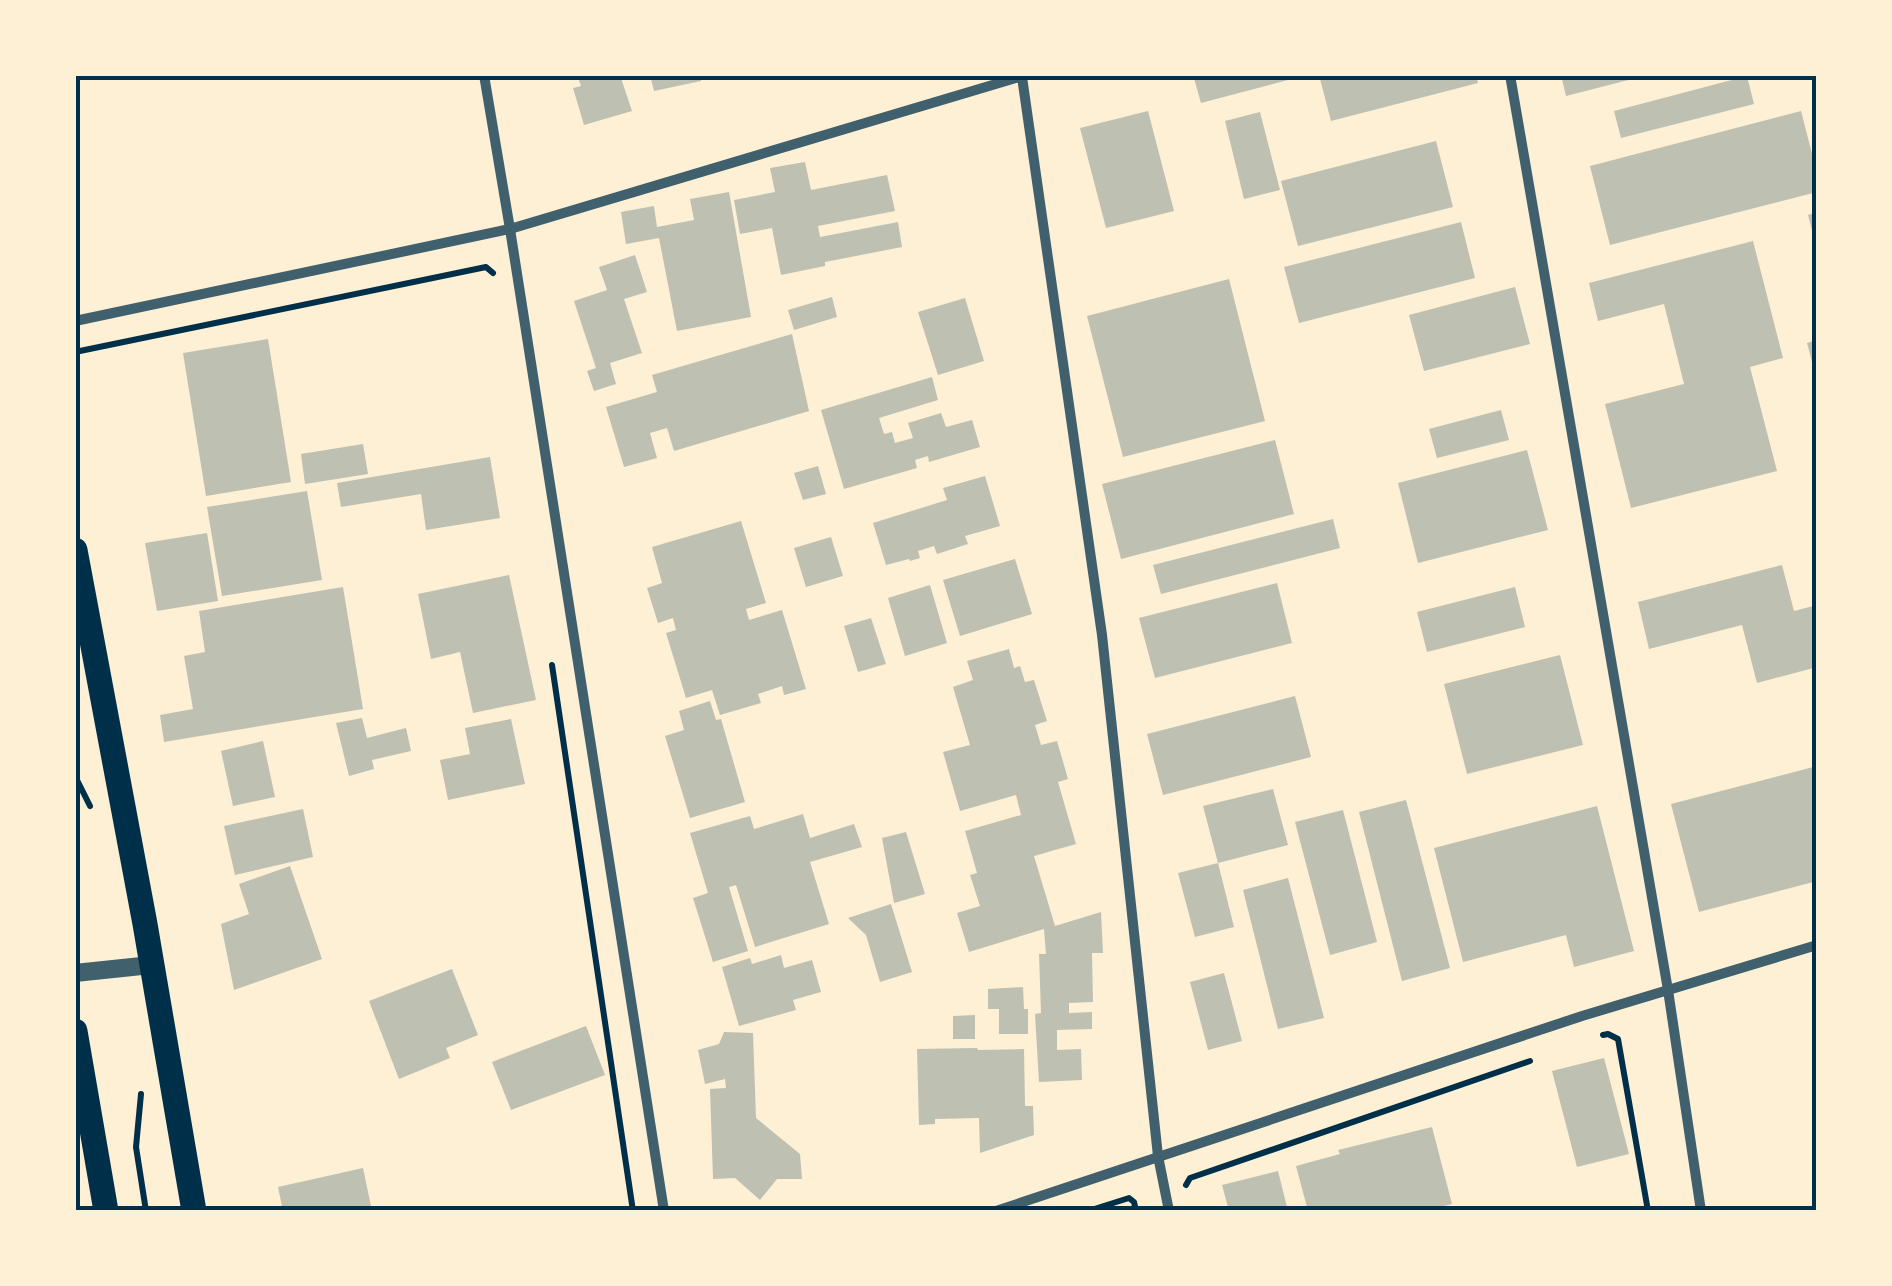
<svg xmlns="http://www.w3.org/2000/svg" width="1892" height="1286" font-family="'DM Sans',sans-serif">
	<rect width="100%" height="100%" fill="#fdf0d5"/>
	<g fill="#bec0b2">
		<path d="M577 75H620L632 111 584 125 573 88 581 86Z"/>
		<path d="M650 75H700L701 81 654 91Z"/>
		<path d="M1193 75H1287L1288 80 1201 103Z"/>
		<path d="M1319 75H1476L1478 83 1331 121Z"/>
		<path d="M1561 75H1644V76L1566 96Z"/>
		<path d="M1747 76 1754 104 1621 138 1614 111Z"/>
		<path d="M1148 111 1174 211 1106 228 1080 128Z"/>
		<path d="M1801 111 1817 173V192L1610 245 1590 166Z"/>
		<path d="M1260 112 1280 190 1244 199 1225 121Z"/>
		<path d="M1436 141 1453 207 1298 246 1281 181Z"/>
		<path d="M805 162 811 190 887 175 895 211 818 226 820 237 898 222 902 247 825 262V266L781 275 772 228 740 234 734 200 775 192 770 168Z"/>
		<path d="M729 192 751 317 677 331 659 238 626 244 621 212 654 206 657 227 694 220 690 199Z"/>
		<path d="M1817 212V246H1816L1808 215Z"/>
		<path d="M1461 222 1475 278 1299 323 1284 267Z"/>
		<path d="M1753 241 1783 358 1750 367 1777 471 1631 508 1605 404 1684 384 1664 304 1598 321 1589 283Z"/>
		<path d="M635 255 647 292 624 299 642 353 610 363 616 384 594 391 587 371 596 368 574 301 607 290 599 267Z"/>
		<path d="M1229 279 1265 421 1123 457 1087 316Z"/>
		<path d="M1515 287 1530 344 1424 371 1409 315Z"/>
		<path d="M832 297 837 317 794 330 788 310Z"/>
		<path d="M965 298 984 361 938 375 918 312Z"/>
		<path d="M792 334 809 411 674 451 667 428 650 433 657 458 624 467 606 407 657 392 652 375Z"/>
		<path d="M268 339 291 482 206 496 183 353Z"/>
		<path d="M1817 340V377H1816L1807 343Z"/>
		<path d="M932 377 938 400 879 418 884 434 892 432 895 443 913 438 908 423 941 413 946 427 972 420 980 447 929 462 928 456 915 460 917 468 844 489 821 410Z"/>
		<path d="M1501 410 1509 440 1437 458 1429 429Z"/>
		<path d="M1275 440 1294 514 1121 559 1102 484Z"/>
		<path d="M363 444 368 474 305 484 301 454Z"/>
		<path d="M1527 450 1548 530 1418 563 1398 483Z"/>
		<path d="M490 457 500 518 426 530 421 494 341 507 337 483Z"/>
		<path d="M818 466 826 494 803 500 794 473Z"/>
		<path d="M985 476 1000 526 965 536 968 544 937 554 934 546 918 551 920 558 910 561 909 559 886 565 873 523 947 500 943 488Z"/>
		<path d="M307 491 322 580 222 596 207 507Z"/>
		<path d="M1333 519 1340 548 1161 594 1153 565Z"/>
		<path d="M741 521 766 603 746 609 749 620 782 610 806 689 784 695 782 686 758 694 761 703 720 715 712 690 686 698 666 633 676 630 673 618 658 623 647 588 662 583 652 547Z"/>
		<path d="M207 533 218 601 157 611 145 543Z"/>
		<path d="M831 537 843 576 806 587 794 548Z"/>
		<path d="M1015 559 1032 614 960 636 943 580Z"/>
		<path d="M1782 565 1794 611 1817 605V667L1757 683 1742 625 1649 649 1638 602Z"/>
		<path d="M509 575 536 700 473 713 460 652 431 659 418 594Z"/>
		<path d="M1277 583 1292 643 1155 678 1139 618Z"/>
		<path d="M930 585 947 643 905 656 888 598Z"/>
		<path d="M343 587 363 709 164 742 160 715 193 709 184 656 205 652 199 611Z"/>
		<path d="M1515 587 1525 627 1427 652 1417 612Z"/>
		<path d="M871 618 886 664 858 672 844 626Z"/>
		<path d="M1009 649 1014 668 1020 666 1025 682 1034 680 1047 721 1035 725 1041 745 1057 741 1068 779 1058 782 1076 844 1034 856 1055 926 1101 912 1103 953H1092L1093 1002 1069 1003V1013L1092 1012V1029L1057 1030V1050L1081 1049 1082 1080 1039 1082 1035 1014 1041 1013 1039 954H1046L1044 929 969 952 957 913 980 906 970 875 977 873 965 831 1021 815 1016 795 960 811 943 752 970 745 953 687 973 680 967 661Z"/>
		<path d="M1560 655 1583 745 1467 774 1444 684Z"/>
		<path d="M1295 696 1311 757 1163 795 1147 734Z"/>
		<path d="M710 701 716 720 721 719 745 802 690 818 665 736 684 730 679 711Z"/>
		<path d="M362 718 367 738 406 728 411 751 372 760 374 769 349 776 336 723Z"/>
		<path d="M511 719 525 784 448 800 440 760 470 754 465 728Z"/>
		<path d="M263 741 275 797 233 806 221 751Z"/>
		<path d="M1817 766V881L1699 912 1671 804Z"/>
		<path d="M1273 789 1288 845 1218 863 1203 806Z"/>
		<path d="M1406 800 1450 968 1402 981 1359 812Z"/>
		<path d="M1597 806 1634 951 1574 967 1566 935 1463 962 1434 848Z"/>
		<path d="M303 809 313 857 235 875 224 826Z"/>
		<path d="M1343 810 1377 942 1330 955 1295 822Z"/>
		<path d="M803 814 810 838 854 824 862 847 810 862 829 924 755 947 736 885 729 887 748 951 713 962 693 898 708 893 690 833 750 816 754 829Z"/>
		<path d="M906 832 925 894 894 903 882 838Z"/>
		<path d="M1218 863 1234 927 1195 937 1178 873Z"/>
		<path d="M290 866 322 959 234 990 221 924 249 914 239 884Z"/>
		<path d="M1288 878 1324 1018 1278 1029 1243 890Z"/>
		<path d="M891 904 912 972 880 982 866 935 848 918Z"/>
		<path d="M781 955 784 968 812 960 821 992 793 1000 796 1010 739 1026 722 967 750 958 752 964Z"/>
		<path d="M452 969 478 1035 446 1048 450 1058 399 1079 369 1001Z"/>
		<path d="M1224 973 1242 1041 1208 1050 1190 982Z"/>
		<path d="M1023 987 1024 1009H1028V1034H999V1009H988V989Z"/>
		<path d="M975 1015V1039H953V1016Z"/>
		<path d="M586 1026 605 1075 511 1110 492 1062Z"/>
		<path d="M724 1032 753 1033 756 1118 800 1154 802 1179H777L760 1200 735 1178 713 1179 710 1089 726 1088 725 1079 705 1084 698 1050 719 1044Z"/>
		<path d="M977 1048 978 1050 1024 1049 1025 1106H1033L1034 1135 980 1153 979 1118 935 1119V1124L919 1125 917 1049Z"/>
		<path d="M1604 1058 1629 1154 1577 1167 1552 1071Z"/>
		<path d="M1432 1127 1452 1204 1424 1211H1308L1296 1166 1340 1154 1338 1150Z"/>
		<path d="M363 1168 372 1211H283L278 1187Z"/>
		<path d="M1278 1171 1288 1211H1229L1222 1185Z"/>
	</g>
	<g fill="none" stroke-linecap="round" stroke-linejoin="round">
		<g stroke="#003049" stroke-width="6">
			<path d="M75 352 486 267 493 273"/>
			<path d="M552 665 633 1211"/>
			<path d="M75 776 90 806"/>
			<path d="M1603 1035 1608 1034 1618 1039 1648 1211"/>
			<path d="M141 1094 136 1147 146 1211"/>
			<path d="M1186 1185 1190 1178 1530 1061"/>
			<path d="M1088 1211 1129 1198 1134 1202 1136 1211"/>
		</g>
		<g stroke="#3f606c" stroke-width="10">
			<path d="M484 75 510 229 664 1211"/>
			<path d="M1510 75 1668 990 1701 1211"/>
			<path d="M1022 77 1102 635 1158 1156 1169 1211"/>
			<path d="M75 321 510 229 1026 75"/>
			<path d="M996 1211 1582 1016 1817 945"/>
		</g>
		<path stroke="#3f606c" stroke-width="18" d="M75 973 151 965"/>
		<g stroke="#003049" stroke-width="25">
			<path d="M75 550 145 924 194 1211"/>
			<path d="M75 1031 106 1211"/>
		</g>
	</g>
	<rect width="1892" height="1286" fill="none" stroke="#fdf0d5" stroke-width="155"/>
	<rect x="78" y="78" width="1736" height="1130" fill="none" stroke="#003049" stroke-width="4"/>
</svg>
